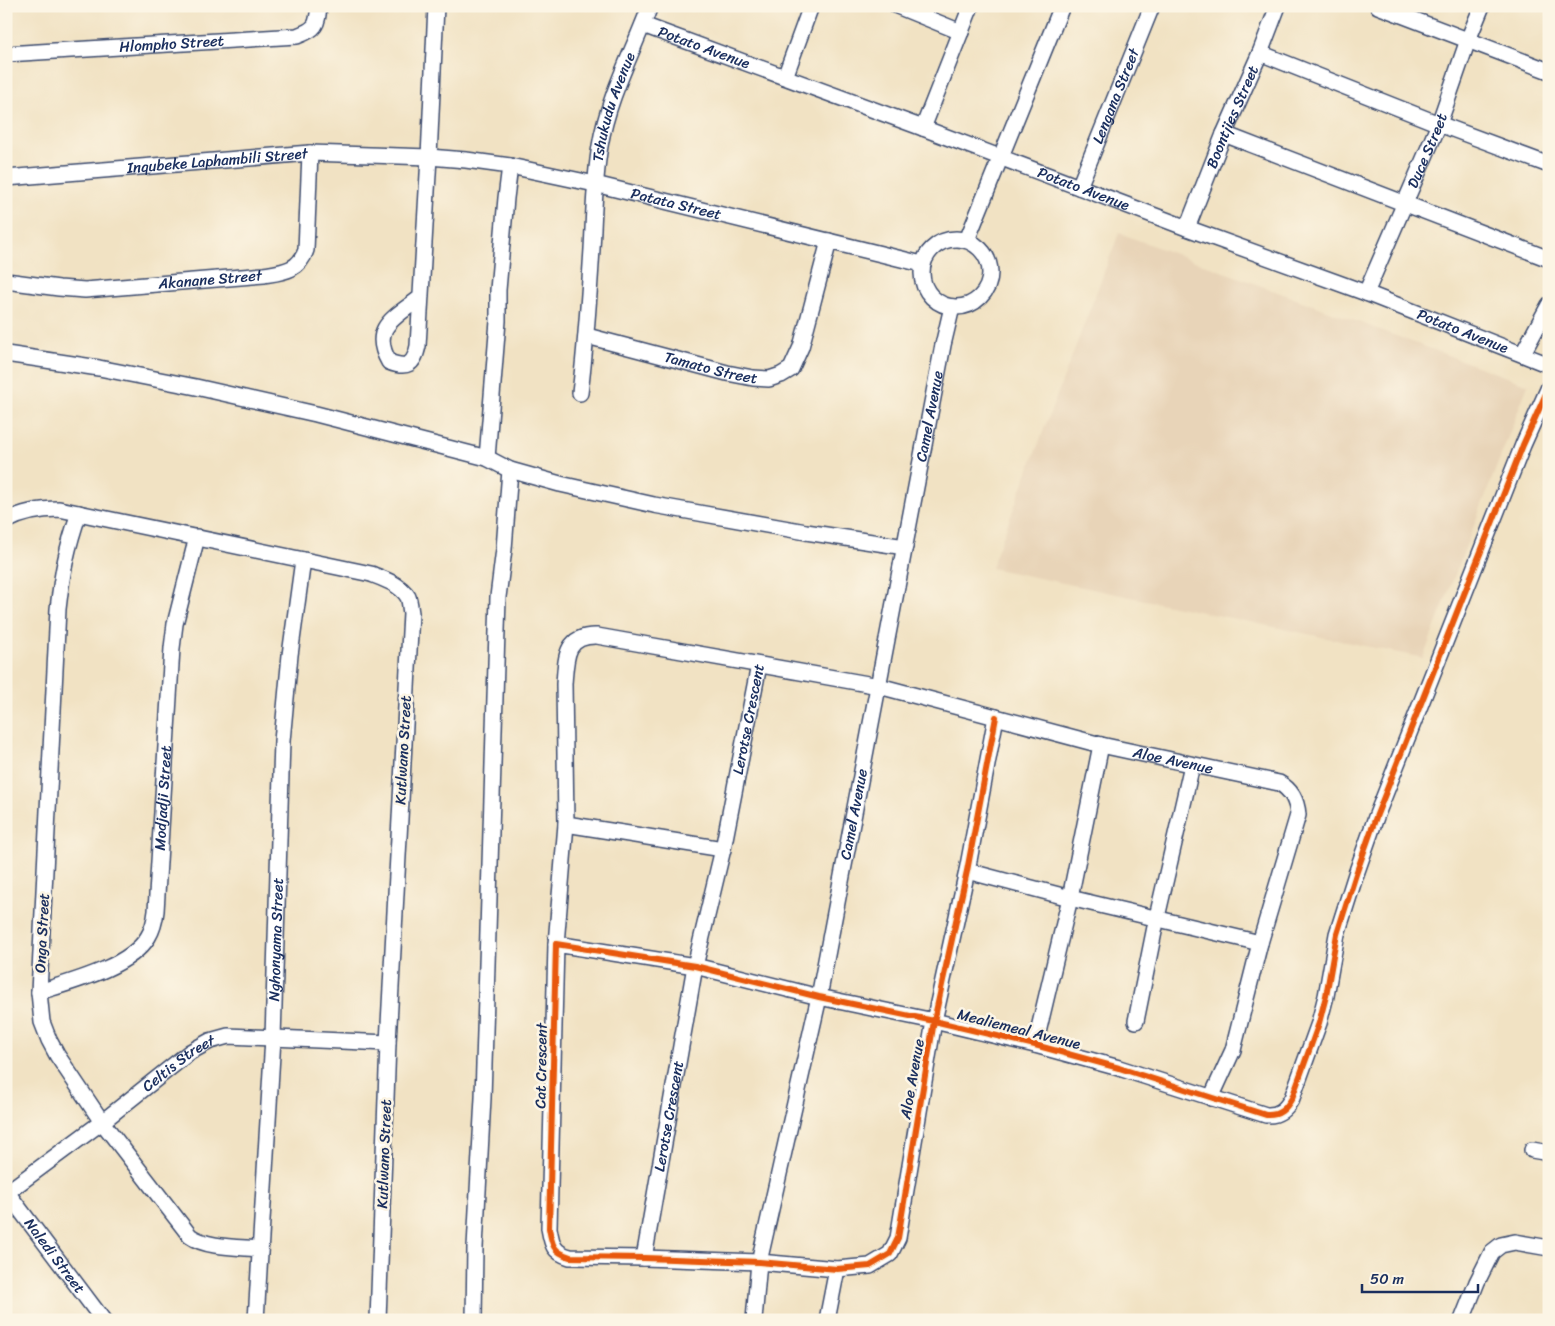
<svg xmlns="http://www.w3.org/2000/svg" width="1555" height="1326" font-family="Sriracha,sans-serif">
	<rect width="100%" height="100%" fill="#fcf5e5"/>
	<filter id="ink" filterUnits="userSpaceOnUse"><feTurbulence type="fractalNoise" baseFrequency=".02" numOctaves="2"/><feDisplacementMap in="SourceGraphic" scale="10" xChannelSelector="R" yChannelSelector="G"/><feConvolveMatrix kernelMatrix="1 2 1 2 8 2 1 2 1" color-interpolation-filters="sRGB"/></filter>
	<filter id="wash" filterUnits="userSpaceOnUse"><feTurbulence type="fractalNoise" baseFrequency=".0096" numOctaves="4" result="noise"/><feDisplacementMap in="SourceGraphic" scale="20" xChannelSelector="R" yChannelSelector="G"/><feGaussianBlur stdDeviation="1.12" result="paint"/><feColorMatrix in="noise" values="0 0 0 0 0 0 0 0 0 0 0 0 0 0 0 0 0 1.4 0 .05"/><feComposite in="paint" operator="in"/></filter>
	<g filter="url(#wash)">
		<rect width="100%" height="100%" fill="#f1e2c3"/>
		<path fill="#e8d4b8" d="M1119 233 1528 385 1423 658 991 568Z"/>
	</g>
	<g filter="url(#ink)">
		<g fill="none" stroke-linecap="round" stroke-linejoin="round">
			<defs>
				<g id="minor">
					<path d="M897 6 961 32"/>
					<path d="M1378 6 1549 71"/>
					<path id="s1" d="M643 25 923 128 1187 228 1366 293 1549 365"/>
					<path d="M1260 53 1439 124 1549 165"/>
					<path id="s2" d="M6 54 297 36C316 29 317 26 319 6"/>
					<path d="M785 77 811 6"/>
					<path d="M923 128 971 6"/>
					<path d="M1224 134 1549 259"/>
					<path id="s3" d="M6 178 310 153 429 157 466 160 510 166 595 184 922 264"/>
					<path id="s4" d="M1079 187 1152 6"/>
					<path id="s5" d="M1187 228 1224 134 1260 53 1278 6"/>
					<circle cx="956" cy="273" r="34"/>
					<path d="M967 240 1062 6"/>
					<path id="s6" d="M6 281 59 288 85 290 264 275C283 272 299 271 306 250L310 153"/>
					<path id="s7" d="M1366 293 1439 124 1468 40 1482 6"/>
					<path d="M421 297C396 317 369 327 389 362 407 369 414 365 418 346L429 157 436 6"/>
					<path id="s8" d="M587 336 727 373 753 378 769 379 781 375 791 369 801 347 829 241"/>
					<path d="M1523 353 1549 305"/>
					<path d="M6 354 99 368 196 387 316 414 487 458 510 470 560 484 654 505 806 532 905 547"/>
					<path id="s9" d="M580 393C586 345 589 297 592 249 594 215 594 180 600 146 608 97 633 52 650 6"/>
					<path d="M487 458 498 321V290L506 198 510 166"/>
					<path d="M79 513C67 547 62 573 58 609L39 992 42 1022 49 1040 57 1055 102 1122 190 1236C206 1248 240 1247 260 1249"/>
					<path d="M6 521C23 512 40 509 59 509L371 574C384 579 400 584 408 597 410 602 410 608 411 613L388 1043 378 1320"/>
					<path d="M996 717 967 871 934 1021 898 1238 890 1254 870 1266 837 1269 759 1262 644 1258 570 1257C553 1252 552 1245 549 1228L556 944 695 966 819 997 934 1021 1035 1045 1119 1068 1266 1115C1279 1116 1286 1109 1292 1098L1319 1023 1326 996 1337 934 1356 874 1376 817 1523 445 1549 387"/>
					<path d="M566 824 723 849"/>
					<path d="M967 871 1070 898 1260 943"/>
					<path id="s10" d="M556 944 566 824 564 684C566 658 565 635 597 636L879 686 1101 745 1279 783C1292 790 1297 801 1298 815L1260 943 1233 1050 1211 1098"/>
					<path id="s11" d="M39 992C71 982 130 967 148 937 153 929 155 920 156 911L172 648 175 624 197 537"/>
					<path d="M1136 1021 1157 917 1192 765"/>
					<path d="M1035 1045 1070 898 1101 745"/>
					<path d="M1532 1150 1549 1153"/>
					<path id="s12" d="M6 1191 103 1320"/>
					<path id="s13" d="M6 1193 102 1122 190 1052 210 1041 228 1036 388 1043"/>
					<path id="s14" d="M644 1258 695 966 723 849 759 665"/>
					<path id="s15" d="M256 1320 273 1038 282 741 290 655 303 560"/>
					<path d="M474 1320 475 1247 483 1098 498 597 504 549 510 470"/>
					<path id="s16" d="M754 1320 759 1262 819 997 943 345 952 307"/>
					<path d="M827 1320 837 1269"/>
					<path d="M1462 1320 1477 1282 1492 1252 1501 1245 1515 1242 1549 1248"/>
				</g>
			</defs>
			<use href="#minor" stroke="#3b4a6d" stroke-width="18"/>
			<use href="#minor" stroke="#fff" stroke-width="15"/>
			<defs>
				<path id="cycleway" d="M996 717 967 871 934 1021 898 1238 890 1254 870 1266 837 1269 759 1262 644 1258 570 1257C553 1252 552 1245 549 1228L556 944 695 966 819 997 934 1021 1035 1045 1119 1068 1266 1115C1279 1116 1286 1109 1292 1098L1319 1023 1326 996 1337 934 1356 874 1376 817 1523 445 1549 387"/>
			</defs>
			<use href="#cycleway" stroke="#fcf5e5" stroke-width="9"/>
			<use href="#cycleway" stroke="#e8590c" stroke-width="6"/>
		</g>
	</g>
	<g text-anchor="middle" stroke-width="5" stroke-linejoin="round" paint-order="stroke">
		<g font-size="15" fill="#1b2f5e" stroke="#fcf5e5">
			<text dy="5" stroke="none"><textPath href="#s2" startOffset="166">Hlompho Street</textPath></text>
			<text dy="5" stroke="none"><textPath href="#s1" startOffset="65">Potato Avenue</textPath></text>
			<text dy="5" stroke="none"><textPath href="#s4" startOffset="98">Lengana Street</textPath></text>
			<text dy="5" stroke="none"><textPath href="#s9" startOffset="289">Tshukudu Avenue</textPath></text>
			<text dy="5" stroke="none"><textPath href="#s5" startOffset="120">Boontjies Street</textPath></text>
			<text dy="5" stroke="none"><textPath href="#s7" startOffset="155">Duce Street</textPath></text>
			<text dy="5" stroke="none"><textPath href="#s3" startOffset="212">Inqubeke Laphambili Street</textPath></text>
			<text dy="5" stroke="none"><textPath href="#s1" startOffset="470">Potato Avenue</textPath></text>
			<text dy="5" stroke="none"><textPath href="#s3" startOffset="676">Patata Street</textPath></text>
			<text dy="5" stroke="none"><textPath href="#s6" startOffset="205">Akanane Street</textPath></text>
			<text dy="5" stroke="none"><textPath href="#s1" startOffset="875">Potato Avenue</textPath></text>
			<text dy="5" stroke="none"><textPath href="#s8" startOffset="128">Tamato Street</textPath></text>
			<text dy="5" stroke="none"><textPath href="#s16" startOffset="921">Camel Avenue</textPath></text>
			<text dy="5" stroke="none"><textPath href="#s14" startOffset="549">Lerotse Crescent</textPath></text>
			<text transform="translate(403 750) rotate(-87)" y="5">Kutlwano Street</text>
			<text dy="5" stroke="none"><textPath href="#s10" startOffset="918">Aloe Avenue</textPath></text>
			<text dy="5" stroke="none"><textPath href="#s11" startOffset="265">Modjadji Street</textPath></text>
			<text dy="5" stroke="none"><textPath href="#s16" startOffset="516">Camel Avenue</textPath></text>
			<text transform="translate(42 933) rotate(-87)" y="5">Onga Street</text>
			<text dy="5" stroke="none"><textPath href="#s15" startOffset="381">Nghonyama Street</textPath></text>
			<text transform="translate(1019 1029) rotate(14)" y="5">Mealiemeal Avenue</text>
			<text dy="5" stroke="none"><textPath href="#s13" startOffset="216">Celtis Street</textPath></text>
			<text transform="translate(541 1066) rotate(-89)" y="5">Cat Crescent</text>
			<text transform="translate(912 1079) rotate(-80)" y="5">Aloe Avenue</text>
			<text dy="5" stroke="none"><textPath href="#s14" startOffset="144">Lerotse Crescent</textPath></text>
			<text transform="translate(384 1154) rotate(-88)" y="5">Kutlwano Street</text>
			<text dy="5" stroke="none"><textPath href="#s12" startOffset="81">Naledi Street</textPath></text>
		</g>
	</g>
	<rect width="1555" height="1326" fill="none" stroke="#fcf5e5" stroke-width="25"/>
	<path d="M1362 1284v8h116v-8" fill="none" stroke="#1b2f5e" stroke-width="2.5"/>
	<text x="1370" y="1284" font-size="15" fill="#1b2f5e" stroke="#fcf5e5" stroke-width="4" paint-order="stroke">50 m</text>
</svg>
